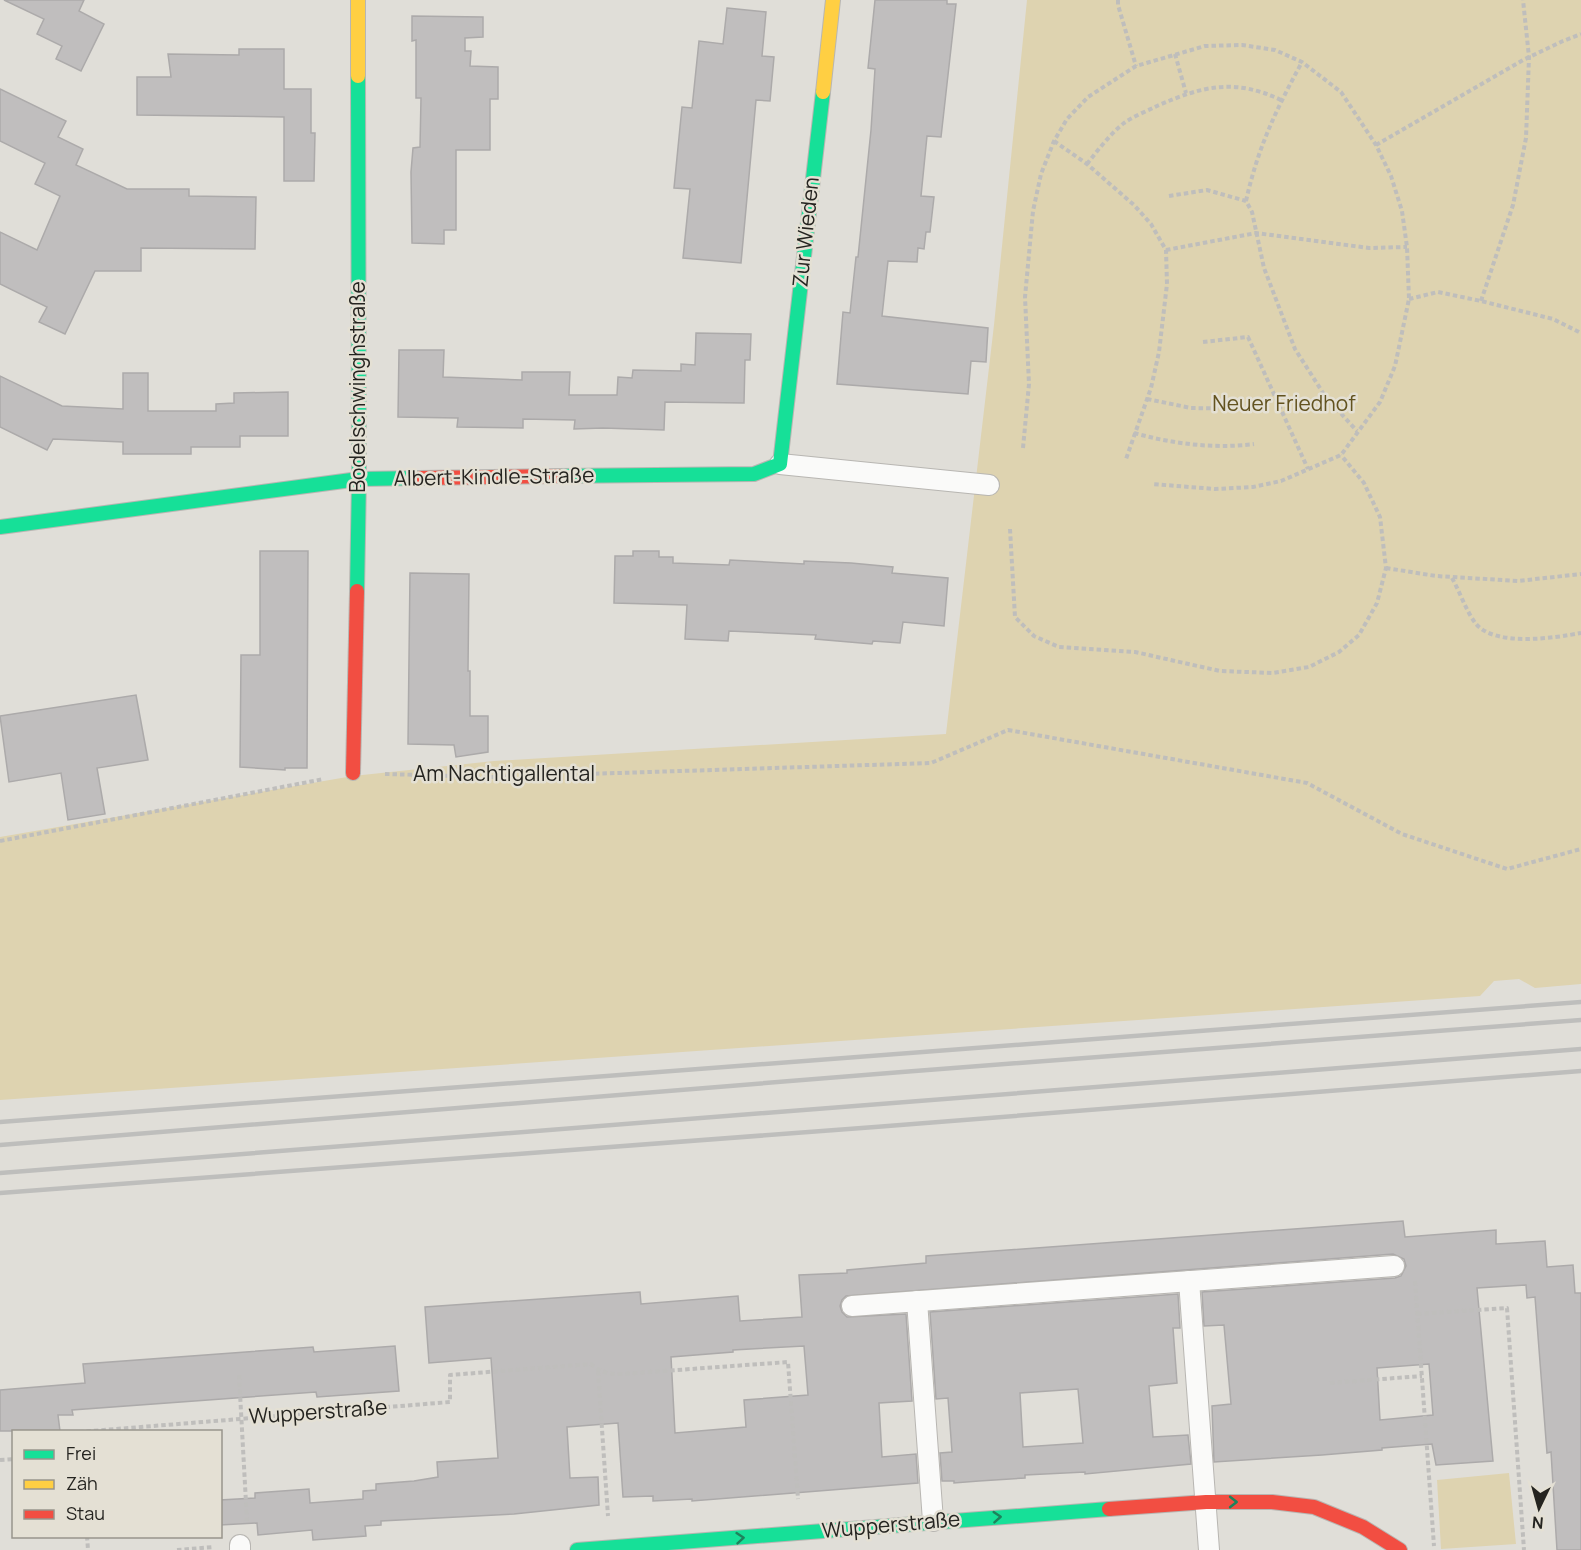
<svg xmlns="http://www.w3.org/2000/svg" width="1581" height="1550" font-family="Manrope,sans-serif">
	<rect width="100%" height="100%" fill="#e0ded8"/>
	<g fill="#ded3b0">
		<path d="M1027 0H1581V984L1535 988 1519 979 1494 981 1480 996 0 1100V837L353 776 494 761 946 734 994 325Z"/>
		<path d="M1509 1473 1516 1544 1441 1549 1437 1480Z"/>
	</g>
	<g fill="#c0bebe" stroke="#acaaaa" stroke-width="1.5" fill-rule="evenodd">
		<path d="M4 0H84L79 11 104 24 81 71 56 59 62 46 37 34 44 19Z"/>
		<path d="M875 0H947V4H956L941 137 927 136 921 196 934 197 930 232H926L924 249 918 248 917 262 888 261 882 316 988 328 986 362 971 361 968 394 837 384 843 312 850 313 856 257H858L871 130 875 69 868 68Z"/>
		<path d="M727 8 766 12 762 56 774 57 770 101 756 100 741 263 683 258 690 189 674 188 682 107 692 108 699 41 723 44Z"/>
		<path d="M412 16 483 17V37L465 38V51H471L470 66 498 67V99H490V150H456V230H444V244L412 243 411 172 413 148 420 147 421 98H416V40L412 41Z"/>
		<path d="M239 49H284V89H311V133H315L314 181H284V117L137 115V77H171L168 54 239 55Z"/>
		<path d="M0 89 66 121 58 137 83 149 76 165 127 189H189V196L256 197 255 249 141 248V271H95L65 334 39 322 47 307 0 284V232L37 250 60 196 35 184 45 163 0 141Z"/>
		<path d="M696 333 751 334 750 360H745L744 403 665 402 664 430 603 428 574 429 575 420 523 419V428L457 427 458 418 398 417 399 350H444L443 377 522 380V372H570L569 395H617L618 377 632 378 633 370 681 371V364L695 365Z"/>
		<path d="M123 373H148V411H216V404L234 403V393L288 392V436H240V447H191V454H123V442L53 439 47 450 0 427V376L62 406 123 409Z"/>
		<path d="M260 551H308L307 768H285V770L240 767 241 655H260Z"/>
		<path d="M633 551H659V557H673V563L729 565 730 560 804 564V561L851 563 893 567 892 573 948 578 944 626 903 622 900 643 873 641 872 644 815 639 816 635 729 631 728 641 685 639 687 605 614 603 615 556H633Z"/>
		<path d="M410 573 469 574 468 671H470V716H488V752L456 757 454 745 408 744Z"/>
		<path d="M136 695 148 760 97 768 105 814 68 820 61 773 9 782 0 716Z"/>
		<path d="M1403 1221 1405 1237 1496 1230V1244L1545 1241 1547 1267 1573 1265 1575 1293H1581V1550H1557L1551 1452 1547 1453 1535 1297 1527 1298 1526 1285 1477 1288 1493 1461 1436 1465 1432 1444 1382 1448V1450L1322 1455 1214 1462 1212 1406 1231 1404 1224 1325 1204 1326 1202 1292 1395 1278 1401 1276 1406 1266 1404 1259 1393 1254 846 1296 842 1300 840 1306 842 1312 847 1317 906 1314 912 1401 879 1403 882 1457 916 1454 918 1483 692 1501V1499L653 1501V1496L623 1497 618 1423 567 1427 570 1478 598 1477 599 1505 514 1514 381 1521V1525L365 1526 366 1536 313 1540 312 1530 258 1535 257 1523 220 1525V1500L255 1498V1493L309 1489 310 1503 363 1499V1491L376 1490V1484L414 1481 438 1477 437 1462 498 1458 491 1358 429 1363 425 1307 640 1292 641 1304 738 1296 740 1321 802 1317 799 1275 847 1273V1270L926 1263V1256ZM804 1346 808 1395 744 1400 746 1427 675 1433 671 1357 733 1352V1350ZM1429 1364 1433 1415 1380 1420 1377 1368Z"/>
		<path d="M1178 1294 1180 1328H1173L1177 1383 1149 1386 1153 1437 1188 1435 1191 1464 1085 1474V1472L1025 1475V1478L979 1481 954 1483V1481H942L940 1453 952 1452 948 1398 936 1399 930 1312ZM1078 1389 1083 1443 1023 1447 1020 1393Z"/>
		<path d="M395 1346 399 1391 317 1397 316 1392 72 1410 73 1415H58L60 1431H0V1390L85 1383 83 1364 313 1347 314 1352Z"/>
	</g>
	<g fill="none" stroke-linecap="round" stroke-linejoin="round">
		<defs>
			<g id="lane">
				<path d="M780 464 989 485"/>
				<path d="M1189 1281 1209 1550"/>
				<path d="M917 1301 933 1521"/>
				<path d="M852 1306 1394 1266"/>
				<path d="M240 1545V1550"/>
			</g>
			<g id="fast">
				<path d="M558 476 754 474 780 464 823 92"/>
				<path d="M0 527 359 479 420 478"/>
				<path d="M357 591 359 479 358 76"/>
				<path d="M577 1550 1109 1509"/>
			</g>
			<g id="slow">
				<path d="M358 0V76"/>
				<path d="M823 92 833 0"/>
			</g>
			<g id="jam">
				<path d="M420 478 558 476"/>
				<path d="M353 773 357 591"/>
				<path d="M1109 1509 1206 1502H1272L1314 1507 1363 1527 1400 1550"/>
			</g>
		</defs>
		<use href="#lane" stroke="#b8b6b2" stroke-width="22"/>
		<use href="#fast" stroke="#b8b6b2" stroke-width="16"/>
		<use href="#slow" stroke="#b8b6b2" stroke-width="16"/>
		<use href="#jam" stroke="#b8b6b2" stroke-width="16"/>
		<g stroke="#bfbebc" stroke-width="4" stroke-dasharray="4.5 3" stroke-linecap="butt">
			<path d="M1118 0V5L1136 66"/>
			<path d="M1175 54 1186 93"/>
			<path d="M1054 141 1087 164 1134 205 1151 224 1166 250 1167 284 1159 352 1151 388 1126 459"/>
			<path d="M1376 145 1523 60 1563 41 1581 34"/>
			<path d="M1087 164C1098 150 1110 134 1124 123 1134 116 1147 111 1157 106 1202 86 1235 78 1281 100"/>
			<path d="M1169 196 1207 190 1246 201 1252 212 1264 268 1295 349 1325 396 1357 431"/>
			<path d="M1246 201C1258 147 1276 110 1302 62"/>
			<path d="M1166 250 1256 233 1369 248 1407 247"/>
			<path d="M1409 299 1438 292 1481 301 1553 319 1581 333"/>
			<path d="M1481 301 1513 205 1526 138 1529 57 1523 0"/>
			<path d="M1203 342 1248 337 1308 469"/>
			<path d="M1147 399 1191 408 1246 409"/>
			<path d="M1134 433C1174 444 1213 449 1254 444"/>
			<path d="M1023 448 1029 384 1025 297 1033 211 1041 174 1054 141 1067 119 1088 97 1136 66 1205 46 1242 45 1275 50 1302 62 1341 92 1376 145 1391 176 1402 211 1407 247 1409 299 1395 366 1380 402 1341 455 1281 481 1253 487 1215 489 1152 484"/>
			<path d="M1010 529 1015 617 1034 636 1059 647 1135 652 1220 671 1273 673 1309 667 1339 652 1359 635 1377 603 1386 568 1380 517 1364 483 1341 455"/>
			<path d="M1386 568 1436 576 1518 581 1581 574"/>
			<path d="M1452 578C1460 592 1466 611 1476 624 1496 647 1554 638 1581 633"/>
			<path d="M385 774 493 777 931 763 1008 730 1307 783 1402 834 1507 869 1581 849"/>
			<path d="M0 841 324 779"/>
			<path d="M1415 1281 1434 1546"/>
			<path d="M1417 1314 1507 1308 1524 1550"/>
			<path d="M598 1371 608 1516"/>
			<path d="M239 1375 247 1521"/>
			<path d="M1330 1383 1422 1376"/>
			<path d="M79 1432 450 1402V1375L591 1364C601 1373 608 1374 622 1374L788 1362 798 1499"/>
			<path d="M0 1460 14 1459"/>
			<path d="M87 1536 88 1550"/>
			<path d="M177 1550 214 1547"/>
		</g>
		<use href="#lane" stroke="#fafaf9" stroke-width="20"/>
		<use href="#fast" stroke="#16e098" stroke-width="14"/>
		<use href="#slow" stroke="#ffcf43" stroke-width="14"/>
		<use href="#jam" stroke="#f24e42" stroke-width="14"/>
		<g stroke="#bebebc" stroke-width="4.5">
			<path d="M0 1122 1581 1002"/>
			<path d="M0 1145 902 1072 1581 1020"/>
			<path d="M0 1173 1581 1049"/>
			<path d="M0 1193 875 1127 1581 1071"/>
		</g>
	</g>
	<defs><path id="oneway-chevron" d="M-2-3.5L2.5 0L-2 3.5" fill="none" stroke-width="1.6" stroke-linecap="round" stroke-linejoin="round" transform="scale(1.5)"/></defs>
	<g stroke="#1e825c">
		<use href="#oneway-chevron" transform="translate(1233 1502)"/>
		<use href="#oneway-chevron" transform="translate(997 1517) rotate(-4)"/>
		<use href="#oneway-chevron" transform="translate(740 1538) rotate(-5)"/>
	</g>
	<g text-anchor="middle" stroke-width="5" stroke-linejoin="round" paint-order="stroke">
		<g font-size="21" fill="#252420" stroke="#e4e0d4">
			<text transform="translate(806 232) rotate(-84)" y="7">Zur Wieden</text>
			<text transform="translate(358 387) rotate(-90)" y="7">Bodelschwinghstraße</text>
			<text transform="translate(494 477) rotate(-1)" y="7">Albert-Kindle-Straße</text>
			<text x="504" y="781">Am Nachtigallental</text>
			<text transform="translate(318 1412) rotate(-4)" y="7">Wupperstraße</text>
			<text transform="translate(891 1525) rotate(-5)" y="7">Wupperstraße</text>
		</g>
		<g font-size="21" fill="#62521f" stroke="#e4e0d4">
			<text x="1284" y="411">Neuer Friedhof</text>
		</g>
	</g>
	<rect x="12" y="1430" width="210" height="108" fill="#e4e0d4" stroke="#98958c" stroke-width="1.5"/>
	<rect x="24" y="1450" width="30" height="9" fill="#16e098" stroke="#98958c" stroke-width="1.5"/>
	<text x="66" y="1460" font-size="18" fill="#252420">Frei</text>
	<rect x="24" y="1480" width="30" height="9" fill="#ffcf43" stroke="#98958c" stroke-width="1.5"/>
	<text x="66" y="1490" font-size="18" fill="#252420">Zäh</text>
	<rect x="24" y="1510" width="30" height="9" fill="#f24e42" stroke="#98958c" stroke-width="1.5"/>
	<text x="66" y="1520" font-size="18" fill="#252420">Stau</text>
	<g transform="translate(1539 1508) rotate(185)" stroke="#e4e0d4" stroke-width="4.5" paint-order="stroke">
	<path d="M0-4.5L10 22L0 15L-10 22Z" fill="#252420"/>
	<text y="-9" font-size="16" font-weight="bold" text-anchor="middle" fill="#252420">N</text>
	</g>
</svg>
